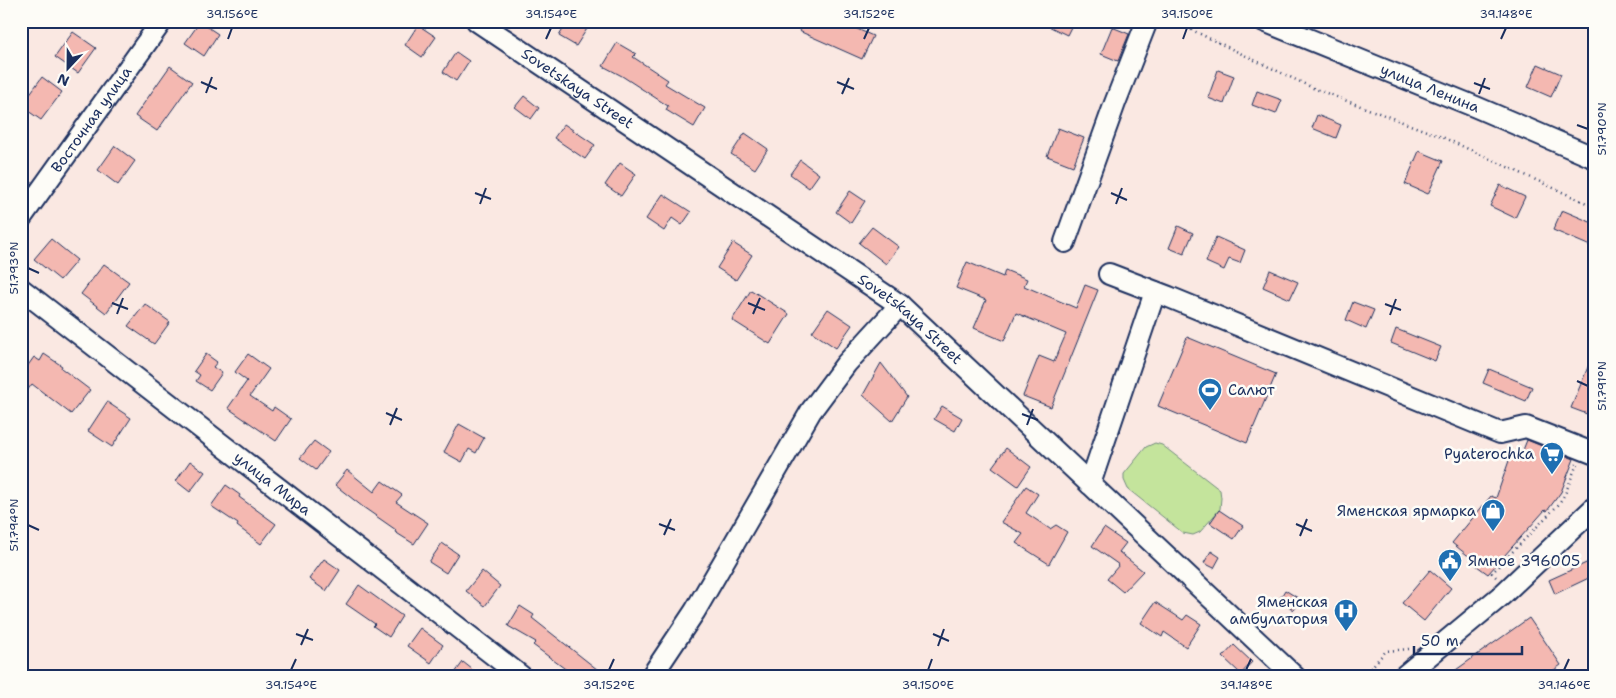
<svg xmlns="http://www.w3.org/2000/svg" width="1616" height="698" font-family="'Shantell Sans',sans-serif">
	<rect width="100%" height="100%" fill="#fae8e2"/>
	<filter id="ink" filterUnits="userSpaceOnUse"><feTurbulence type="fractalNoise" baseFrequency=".02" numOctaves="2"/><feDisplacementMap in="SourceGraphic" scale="10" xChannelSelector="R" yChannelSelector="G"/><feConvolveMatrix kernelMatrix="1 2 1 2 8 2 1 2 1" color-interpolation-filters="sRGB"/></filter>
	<g filter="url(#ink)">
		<path fill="#c4e49c" stroke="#708a7d" d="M1155 443 1162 445 1220 490 1221 498 1220 509 1200 532 1193 535 1183 533 1128 489 1124 480V474L1146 447Z"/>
		<g fill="#f4b8b1" stroke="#1b2f5e">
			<path d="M568 21H592L576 46 559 36Z"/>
			<path d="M804 21H839L873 36 862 59 799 31Z"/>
			<path d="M1038 21H1074L1067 35Z"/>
			<path d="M200 22 218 34 204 56 185 43Z"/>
			<path d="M418 25 436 37 422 57 405 45Z"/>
			<path d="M1112 27 1129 34 1118 61 1101 54Z"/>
			<path d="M73 32 96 48 78 73 55 57Z"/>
			<path d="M617 43 636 54 633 57 668 80 665 84 705 108 694 127 666 110 668 106 622 76 603 66Z"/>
			<path d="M456 52 469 61 456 81 443 72Z"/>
			<path d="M1538 64 1561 74 1551 97 1528 87Z"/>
			<path d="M170 66 192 82 157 131 135 116Z"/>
			<path d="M1218 70 1234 76 1224 104 1208 98Z"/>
			<path d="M42 77 62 92 41 120 21 106Z"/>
			<path d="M1257 91 1282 100 1276 114 1252 105Z"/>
			<path d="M524 96 539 108 531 119 515 107Z"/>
			<path d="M1317 115 1341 125 1336 138 1312 128Z"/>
			<path d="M564 124 595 145 585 159 554 138Z"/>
			<path d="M1058 128 1084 138 1073 166 1047 156Z"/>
			<path d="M745 133 768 149 755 169 731 154Z"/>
			<path d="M115 146 135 161 118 185 98 170Z"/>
			<path d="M1419 151 1443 161 1428 194 1405 184Z"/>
			<path d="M800 160 819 174 809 188 790 174Z"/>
			<path d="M620 163 636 174 621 196 605 185Z"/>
			<path d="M1500 185 1525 197 1515 218 1490 206Z"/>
			<path d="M850 191 865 201 851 223 836 212Z"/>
			<path d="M663 194 691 212 682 225 672 218 664 231 646 219Z"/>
			<path d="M1562 210 1595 224V248L1553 230Z"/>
			<path d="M1178 226 1193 233 1184 254 1169 248Z"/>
			<path d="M872 227 899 247 886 264 859 243Z"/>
			<path d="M1216 237 1245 250 1240 263 1229 259 1224 270 1206 262Z"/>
			<path d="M51 239 77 260 60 280 34 259Z"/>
			<path d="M733 243 752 255 736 280 717 268Z"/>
			<path d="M967 262 1003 277 1005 270 1027 279 1024 286 1076 308 1085 285 1098 290 1051 407 1023 396 1039 356 1054 362 1066 334 1016 313 1004 341 974 328 986 300 956 288Z"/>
			<path d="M104 264 129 282 106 313 81 294Z"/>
			<path d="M1270 270 1298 282 1290 299 1263 287Z"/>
			<path d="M751 290 789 314 770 344 732 320Z"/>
			<path d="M1353 302 1374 310 1366 329 1346 320Z"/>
			<path d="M145 304 170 322 154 344 128 326Z"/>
			<path d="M828 309 852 325 836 348 812 332Z"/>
			<path d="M1396 329 1441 347 1435 361 1391 343Z"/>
			<path d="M1187 337 1276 374 1247 443 1158 406Z"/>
			<path d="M1595 350V417L1571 408Z"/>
			<path d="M44 354 62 366 61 368 90 390 71 414 32 384 21 399V375L34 357 40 361Z"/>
			<path d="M206 354 217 362 213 367 222 373 210 390 196 381 200 375 194 371Z"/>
			<path d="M248 354 269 369 250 396 272 411 274 407 291 419 276 441 228 408 247 381 235 372Z"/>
			<path d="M881 363 907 397 892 421 863 395Z"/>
			<path d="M1489 369 1532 387 1526 401 1483 383Z"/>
			<path d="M107 402 131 418 112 447 88 431Z"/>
			<path d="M942 406 962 418 955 431 934 419Z"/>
			<path d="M459 424 484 438 476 453 469 449 462 462 444 452Z"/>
			<path d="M1527 440 1574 459 1561 492 1547 511 1545 510 1488 574 1477 566 1476 562 1452 543 1491 496 1496 498 1512 452 1521 455Z"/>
			<path d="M314 441 329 452 316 470 300 458Z"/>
			<path d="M1006 448 1031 467 1018 486 992 467Z"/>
			<path d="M190 461 205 472 190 492 176 481Z"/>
			<path d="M347 470 374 492 382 481 402 495 396 502 428 523 414 544 395 532 396 530 363 507 335 485Z"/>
			<path d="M226 485 240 495 239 497 276 524 261 544 237 526 238 524 211 506Z"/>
			<path d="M1026 486 1038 494 1026 513 1050 529 1056 525 1067 532 1049 564 1016 543 1023 534 1001 522Z"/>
			<path d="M1219 510 1243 526 1234 539 1210 523Z"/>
			<path d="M1104 528 1126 543 1119 552 1143 571 1123 592 1107 579 1119 565 1092 546Z"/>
			<path d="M442 543 458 554 446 573 429 562Z"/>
			<path d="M1211 551 1220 557 1214 568 1204 563Z"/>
			<path d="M324 559 340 570 326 591 309 579Z"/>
			<path d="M1595 559V575L1555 594 1549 580Z"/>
			<path d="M1430 570 1451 588 1424 621 1402 603Z"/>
			<path d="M482 571 500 586 485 606 466 591Z"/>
			<path d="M359 585 402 616 389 637 373 626 375 624 346 604Z"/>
			<path d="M1285 590 1301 600 1294 610 1279 600Z"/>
			<path d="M1155 602 1183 620 1187 615 1201 624 1186 647 1164 632 1162 637 1141 623Z"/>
			<path d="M520 606 534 615 532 618 607 677H576L533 645 536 642 508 626Z"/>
			<path d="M1529 618 1561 665 1544 677H1446Z"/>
			<path d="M420 628 443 645 431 663 407 646Z"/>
			<path d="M1234 645 1252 662 1241 674 1223 657Z"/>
			<path d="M463 662 482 677H452Z"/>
		</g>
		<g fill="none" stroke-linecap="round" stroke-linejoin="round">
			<defs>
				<g id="minor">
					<path id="s1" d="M477 21 900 305 1295 677"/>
					<path id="s2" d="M1264 21 1476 107 1595 158"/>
					<path id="s3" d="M21 218 162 21"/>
					<path d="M1065 242 1115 103 1147 21"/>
					<path d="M1109 274 1169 297 1500 433 1526 427 1595 454"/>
					<path id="s4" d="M21 289 522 677"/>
					<path d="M1090 484 1155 292"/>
					<path d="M651 677 695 611 811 411 846 364 900 305"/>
					<path d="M1403 677 1502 595 1595 507"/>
				</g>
			</defs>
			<use href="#minor" stroke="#1b2f5e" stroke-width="24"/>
			<g stroke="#1b2f5e" stroke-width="2.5" stroke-dasharray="1 4" stroke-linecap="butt">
				<path d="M1173 21 1313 88 1442 137 1595 207"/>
				<path d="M1496 577 1492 573 1558 505 1565 494 1577 464"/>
				<path d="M1367 677 1368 671 1386 651 1409 649"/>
			</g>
			<use href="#minor" stroke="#fdfcf7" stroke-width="20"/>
		</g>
	</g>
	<path fill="none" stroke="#1b2f5e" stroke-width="2" d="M228 39 232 28M546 39 551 28M864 39 869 28M1183 39 1187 28M1501 39 1506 28M201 82 217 89M837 82 854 89M1474 83 1490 89M206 93 212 77M842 94 849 78M1479 94 1485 78M1577 125 1588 129M475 193 491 199M1111 193 1127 200M480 204 486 188M1116 204 1122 188M28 268 39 273M112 303 128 309M748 303 765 310M1385 304 1401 310M117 314 123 298M753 314 760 298M1390 315 1396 299M1577 381 1588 386M386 413 402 420M1022 414 1038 420M390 425 397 408M1027 425 1033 409M659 524 675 530M1296 524 1312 531M28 525 39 530M664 535 671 519M1300 536 1307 519M296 634 313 640M933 634 949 641M301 645 308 629M938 646 944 629M291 670 296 659M609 670 614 659M928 670 932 659M1246 670 1251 659M1564 670 1569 659"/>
	<defs>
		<symbol id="stadium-pin" viewBox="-11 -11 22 30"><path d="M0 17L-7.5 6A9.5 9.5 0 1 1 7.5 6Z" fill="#1f6fb2" stroke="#fdfcf7"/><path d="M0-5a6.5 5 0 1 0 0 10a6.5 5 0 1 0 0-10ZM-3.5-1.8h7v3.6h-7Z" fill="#fff"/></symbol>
		<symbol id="supermarket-pin" viewBox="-11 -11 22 30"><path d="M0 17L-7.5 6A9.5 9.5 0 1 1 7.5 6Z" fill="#1f6fb2" stroke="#fdfcf7"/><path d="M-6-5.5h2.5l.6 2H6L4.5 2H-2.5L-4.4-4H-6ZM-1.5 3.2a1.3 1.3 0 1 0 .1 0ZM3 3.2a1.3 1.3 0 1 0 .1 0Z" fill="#fff"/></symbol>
		<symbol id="shop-pin" viewBox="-11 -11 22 30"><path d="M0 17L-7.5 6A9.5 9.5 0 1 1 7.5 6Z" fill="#1f6fb2" stroke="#fdfcf7"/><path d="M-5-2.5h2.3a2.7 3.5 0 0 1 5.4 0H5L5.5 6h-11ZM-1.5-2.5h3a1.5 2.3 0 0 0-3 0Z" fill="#fff"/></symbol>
		<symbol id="civic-pin" viewBox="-11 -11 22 30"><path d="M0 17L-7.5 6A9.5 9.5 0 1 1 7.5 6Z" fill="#1f6fb2" stroke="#fdfcf7"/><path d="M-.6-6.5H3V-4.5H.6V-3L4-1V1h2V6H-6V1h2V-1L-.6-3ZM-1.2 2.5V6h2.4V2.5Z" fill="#fff"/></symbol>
		<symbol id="hospital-pin" viewBox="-11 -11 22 30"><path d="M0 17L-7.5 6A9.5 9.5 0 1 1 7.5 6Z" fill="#1f6fb2" stroke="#fdfcf7"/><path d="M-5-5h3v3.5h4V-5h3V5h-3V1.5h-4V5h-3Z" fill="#fff"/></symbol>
	</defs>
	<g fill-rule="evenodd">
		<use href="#stadium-pin" x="1196" y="376" width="28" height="38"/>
		<use href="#supermarket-pin" x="1538" y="440" width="28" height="38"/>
		<use href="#shop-pin" x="1479" y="497" width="28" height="38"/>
		<use href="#civic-pin" x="1436" y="547" width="28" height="38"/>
		<use href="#hospital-pin" x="1332" y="597" width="28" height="38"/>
	</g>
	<g text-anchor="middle" stroke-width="5" stroke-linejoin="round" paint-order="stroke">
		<g font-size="15" fill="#1b2f5e" stroke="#fdfcf7">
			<text dy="5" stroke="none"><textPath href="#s1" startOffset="121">Sovetskaya Street</textPath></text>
			<text dy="5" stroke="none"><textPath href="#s2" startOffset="179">улица Ленина</textPath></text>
			<text dy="5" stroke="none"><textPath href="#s3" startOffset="121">Восточная улица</textPath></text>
			<text dy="5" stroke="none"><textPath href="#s1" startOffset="526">Sovetskaya Street</textPath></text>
			<text dy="5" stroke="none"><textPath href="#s4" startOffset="318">улица Мира</textPath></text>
		</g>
		<g font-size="15" fill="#1b2f5e" stroke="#fdfcf7" text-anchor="end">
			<text x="1228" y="395" text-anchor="start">Салют</text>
			<text x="1534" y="459">Pyaterochka</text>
			<text x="1476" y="516">Яменская ярмарка</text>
			<text x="1468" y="566" text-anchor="start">Ямное 396005</text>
			<text x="1328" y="607">Яменская<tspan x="1328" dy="17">амбулатория</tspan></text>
		</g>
	</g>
	<rect width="1616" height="698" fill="none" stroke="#fdfcf7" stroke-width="55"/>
	<g transform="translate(68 68) rotate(202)" stroke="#fdfcf7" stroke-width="4" paint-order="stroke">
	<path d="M0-4L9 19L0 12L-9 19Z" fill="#1b2f5e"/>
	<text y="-8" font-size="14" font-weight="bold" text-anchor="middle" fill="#1b2f5e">N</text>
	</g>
	<path d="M1414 646v8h108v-8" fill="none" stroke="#1b2f5e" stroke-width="2.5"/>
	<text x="1421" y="646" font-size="15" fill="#1b2f5e" stroke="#fdfcf7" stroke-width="4" paint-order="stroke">50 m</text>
	<rect x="28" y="28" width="1560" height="642" fill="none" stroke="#1b2f5e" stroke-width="2"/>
	<g font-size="12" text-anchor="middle" fill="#1b2f5e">
		<text x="232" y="18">39.156°E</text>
		<text x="551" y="18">39.154°E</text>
		<text x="869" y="18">39.152°E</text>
		<text x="1187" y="18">39.150°E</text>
		<text x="1506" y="18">39.148°E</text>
		<text transform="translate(1602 129) rotate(-90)" y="4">51.790°N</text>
		<text transform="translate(14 268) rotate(-90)" y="4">51.793°N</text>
		<text transform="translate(1602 386) rotate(-90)" y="4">51.791°N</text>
		<text transform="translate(14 525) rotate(-90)" y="4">51.794°N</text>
		<text x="291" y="689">39.154°E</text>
		<text x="609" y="689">39.152°E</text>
		<text x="928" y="689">39.150°E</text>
		<text x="1246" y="689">39.148°E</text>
		<text x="1564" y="689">39.146°E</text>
	</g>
</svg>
